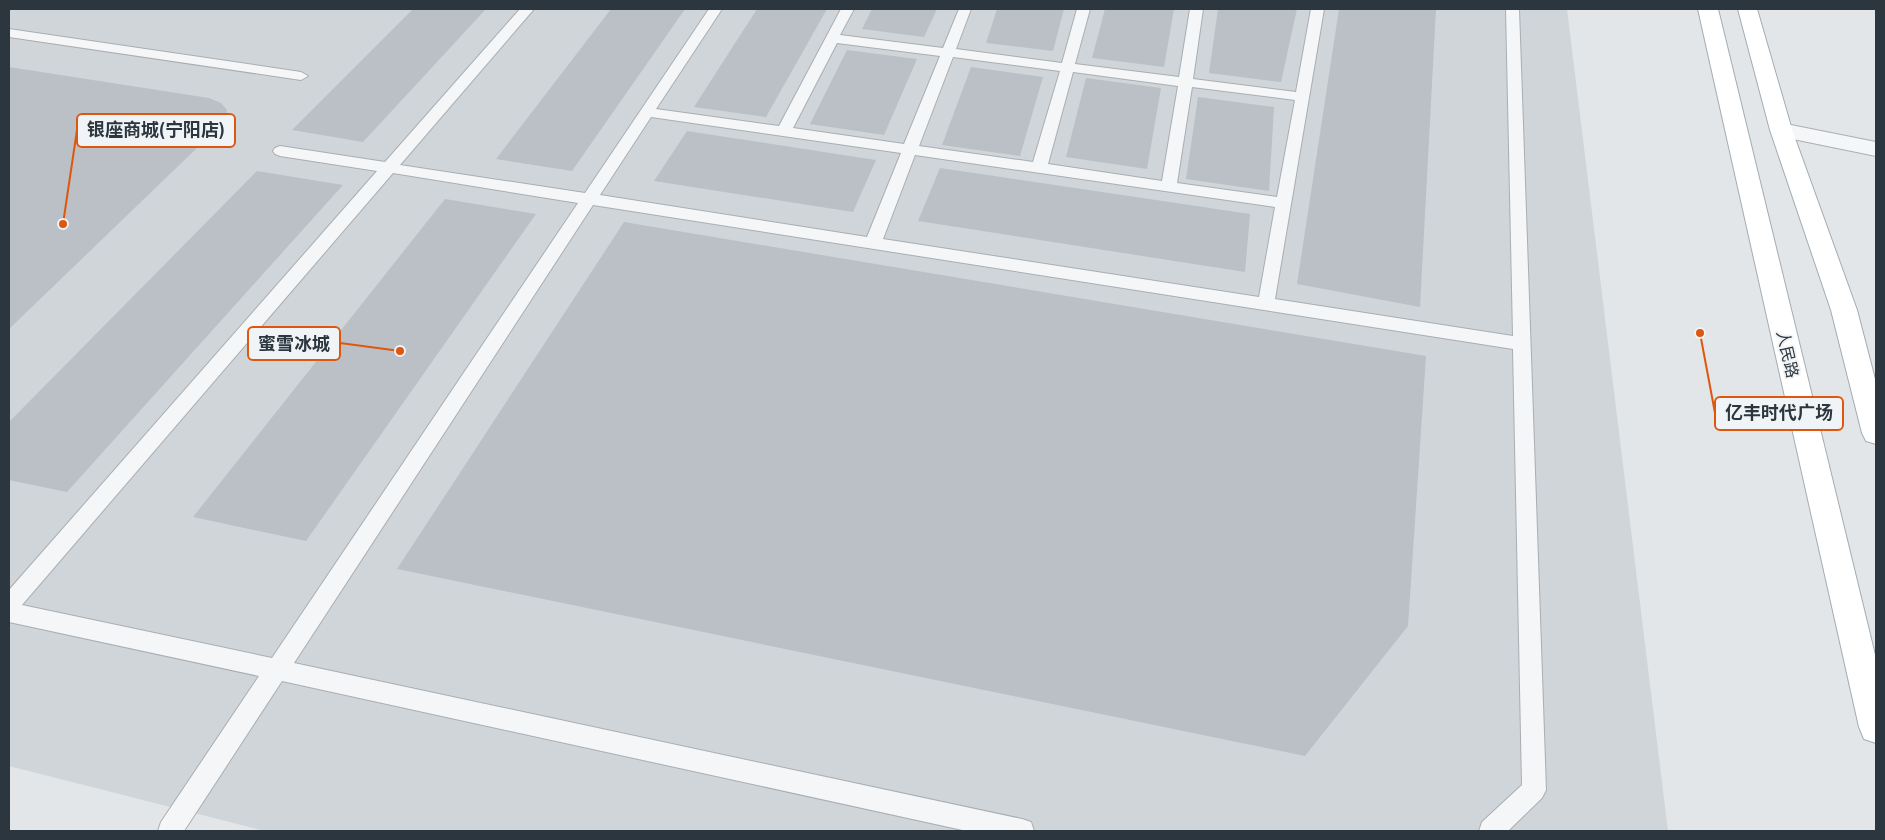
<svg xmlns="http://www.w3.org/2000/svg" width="1885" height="840" font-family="'Public Sans','Noto Sans SC',sans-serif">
	<rect width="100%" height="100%" fill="#e2e6e9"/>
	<path fill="#d0d5da" d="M9 9H1567L1668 831H265L9 766Z"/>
	<g fill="#bac0c5">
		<path d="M413 9H486L363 142 292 130Z"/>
		<path d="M611 9H685L572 171 496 159Z"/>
		<path d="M757 9H827L766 117 694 107Z"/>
		<path d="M872 9H937L924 37 862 29Z"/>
		<path d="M997 9H1064L1053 51 986 43Z"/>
		<path d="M1105 9H1174L1164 67 1092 58Z"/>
		<path d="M1218 9H1297L1281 82 1209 73Z"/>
		<path d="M1339 9H1436L1420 307 1297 284Z"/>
		<path d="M847 50 917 59 884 135 810 124Z"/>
		<path d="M9 67 209 98 221 103 227 110 226 120 9 329Z"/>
		<path d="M971 67 1043 77 1020 156 942 145Z"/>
		<path d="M1086 78 1161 88 1147 169 1066 157Z"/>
		<path d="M1198 97 1274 107 1269 191 1186 179Z"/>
		<path d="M687 131 876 160 853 212 654 181Z"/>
		<path d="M940 168 1250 214 1245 272 918 221Z"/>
		<path d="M257 171 343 185 67 492 9 480V422Z"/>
		<path d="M445 199 536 214 306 541 193 517Z"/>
		<path d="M624 222 1426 356 1408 626 1305 756 397 569Z"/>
	</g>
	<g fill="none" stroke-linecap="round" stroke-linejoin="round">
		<defs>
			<g id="service">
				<path d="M520 9H534L400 165 585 193 709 9H722L656 109 779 126 841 9H854L840 35 943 48 959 9H971L956 49 1062 63 1077 9H1090L1075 64 1179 77 1190 9H1203L1193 79 1296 92 1311 9H1324L1275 299 1513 336 1506 9H1519L1546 790 1542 798 1508 831H1479L1482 822 1522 785 1513 349 593 205 294 663 1022 819 1031 822 1034 831H967L282 681 184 831H158L161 822 259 676 9 622V590L377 171 280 156 275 154 273 151 275 148 280 146 385 162ZM837 43 940 56 904 144 793 128ZM953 57 1060 71 1033 162 919 146ZM1073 72 1178 86 1162 181 1048 164ZM1192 87 1295 100 1277 197 1177 183ZM651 117 901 153 867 237 600 195ZM915 155 1275 207 1259 297 883 239ZM393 173 578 203 272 658 22 605Z"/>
				<path d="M9 29 301 72 308 76 301 80 9 37Z"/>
			</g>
			<path id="minor" d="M1781 123 1876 142V156L1773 135 1770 130 1773 125Z"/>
			<g id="primary">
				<path d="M1698 9H1718L1876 659V743L1864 739 1859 727Z"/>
				<path d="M1738 9H1757L1792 130 1857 310 1876 383V444L1866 441 1862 433 1831 310 1770 130Z"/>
			</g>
		</defs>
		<use href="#service" stroke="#a8aeb3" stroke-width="2"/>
		<use href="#minor" stroke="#a8aeb3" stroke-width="2"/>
		<use href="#primary" stroke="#a2acb3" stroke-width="2"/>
		<use href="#service" fill="#f4f6f7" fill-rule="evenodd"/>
		<use href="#minor" fill="#f4f6f7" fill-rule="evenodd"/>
		<use href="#primary" fill="#fff" fill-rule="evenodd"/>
	</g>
	<g text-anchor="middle" stroke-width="4" stroke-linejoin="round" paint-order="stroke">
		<g font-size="16" fill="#2c363f" stroke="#f1f4f6">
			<text transform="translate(1788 354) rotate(77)" y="6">人民路</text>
		</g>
	</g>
	<path fill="none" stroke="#df570f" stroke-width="2" d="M63 224L77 130M400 351L340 343M1700 333L1715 413"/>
	<g fill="#df570f" stroke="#f1f4f6" stroke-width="2">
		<circle cx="63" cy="224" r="5"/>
		<circle cx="400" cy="351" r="5"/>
		<circle cx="1700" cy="333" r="5"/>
	</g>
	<g fill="#f1f4f6" stroke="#df570f" stroke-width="2">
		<rect x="77" y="114" width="158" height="33" rx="5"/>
		<rect x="248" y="327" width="92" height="33" rx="5"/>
		<rect x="1715" y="397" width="128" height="33" rx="5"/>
	</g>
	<g font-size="18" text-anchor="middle" font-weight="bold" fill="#2c363f">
		<text x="156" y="136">银座商城(宁阳店)</text>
		<text x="294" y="350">蜜雪冰城</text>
		<text x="1779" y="419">亿丰时代广场</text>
	</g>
	<rect width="1885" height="840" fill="none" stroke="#2c363f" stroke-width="20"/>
</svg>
